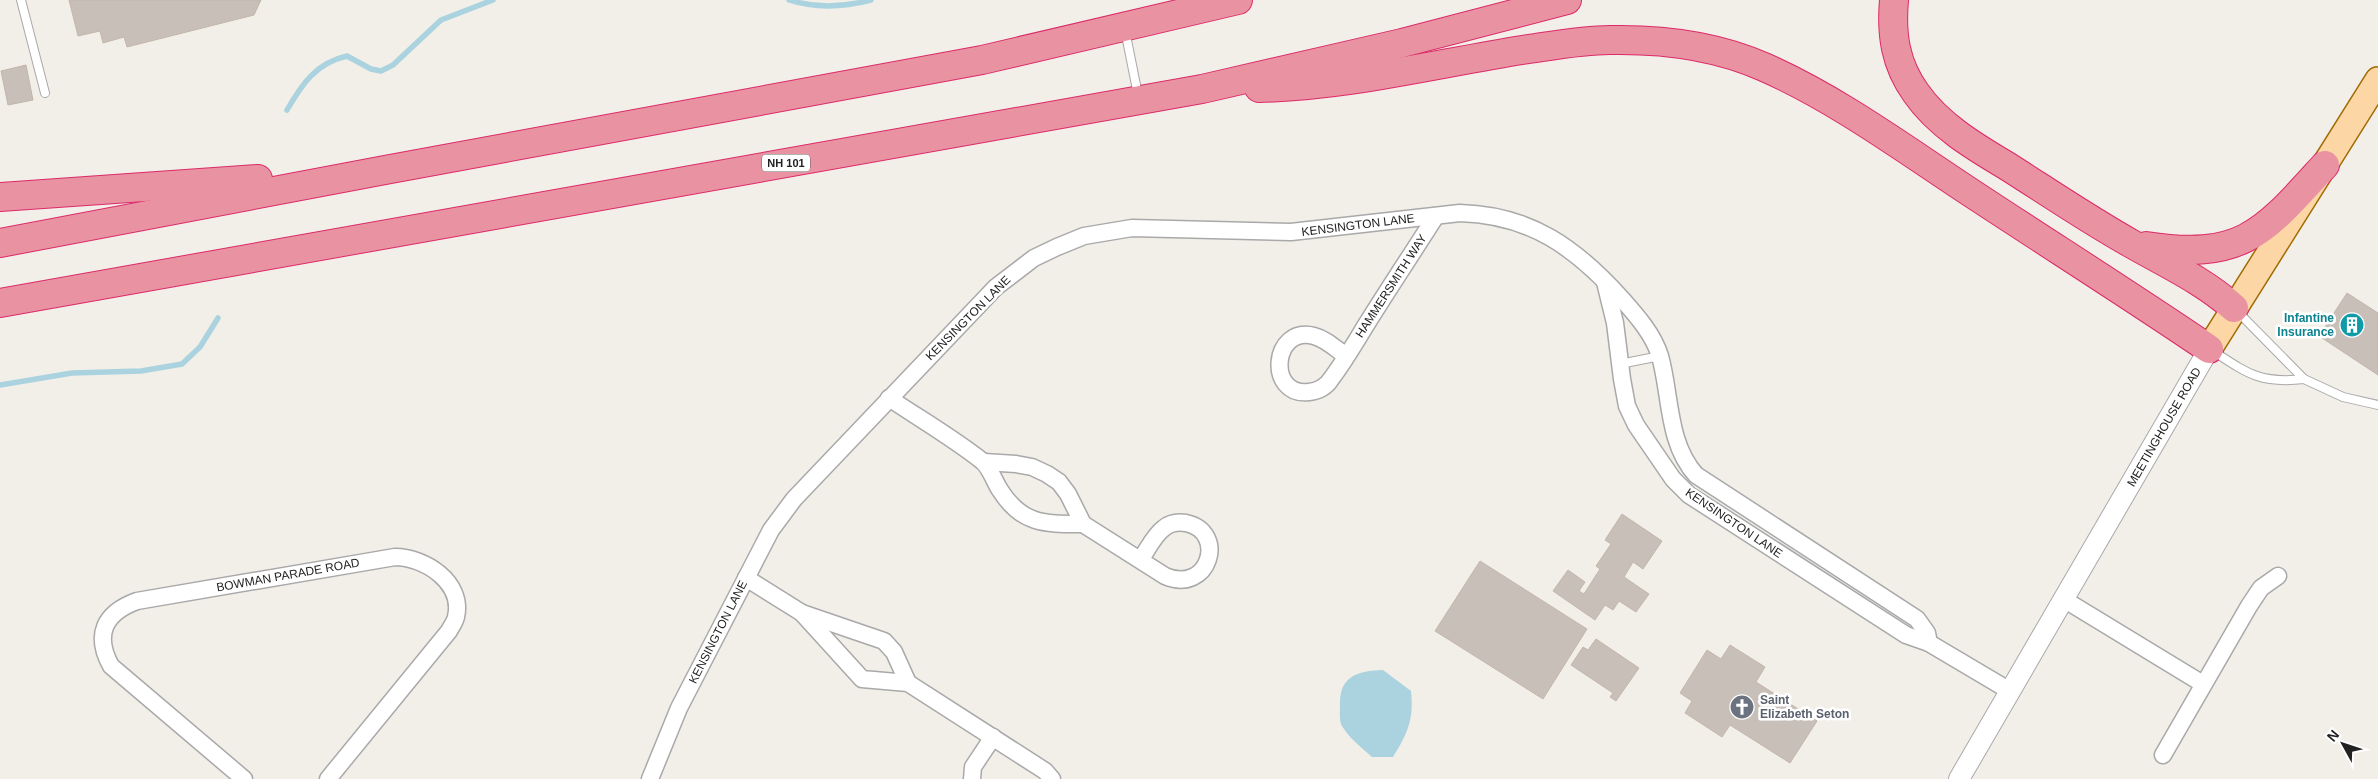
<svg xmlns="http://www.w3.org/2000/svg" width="2378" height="779" font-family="Helvetica,sans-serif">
	<rect width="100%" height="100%" fill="#f2efe9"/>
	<path fill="#aad3df" d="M1383 670 1411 691C1414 719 1408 733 1393 757H1372C1361 747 1349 738 1342 726 1339 721 1340 712 1340 706 1339 676 1357 671 1383 670Z"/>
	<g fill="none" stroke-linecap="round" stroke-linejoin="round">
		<g stroke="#aad3df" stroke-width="5.5">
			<path d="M789 0C817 9 844 7 871 0"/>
			<path d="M287 110C302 84 316 63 347 56L371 69 381 71 393 65 441 20 493 0"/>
			<path d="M0 385 72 373 141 371 182 364 200 347 218 318"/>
		</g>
	</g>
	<g fill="#c7bfb8" stroke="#c4b6ab">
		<path d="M69 0H261L254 15 127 47 124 37 103 43 100 31 78 36Z"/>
		<path d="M26 65 33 100 8 105 1 71Z"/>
		<path d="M2347 293 2378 313V375L2319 336Z"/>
		<path d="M1622 514 1662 541 1643 569 1633 562 1624 577 1649 594 1636 612 1619 601 1613 610 1605 605 1595 620 1553 591 1568 570 1585 582 1579 591 1584 594 1600 569 1596 566 1611 544 1605 540Z"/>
		<path d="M1480 561 1587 629 1543 699 1435 631Z"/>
		<path d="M1596 639 1639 668 1616 701 1610 697 1613 693 1571 665 1583 647 1588 650Z"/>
		<path d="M1730 645 1765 667 1756 682 1817 721 1790 763 1730 725 1722 737 1685 713 1692 701 1680 693 1707 650 1721 659Z"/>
	</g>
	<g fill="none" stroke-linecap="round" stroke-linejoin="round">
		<defs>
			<g id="service">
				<path d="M21 0 45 93"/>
				<path d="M1125 30 1138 95"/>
				<path d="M2236 310 2304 379 2343 397 2378 405"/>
				<path d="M2213 351C2248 374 2261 384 2304 379"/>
				<path d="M1620 364 1660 356"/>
			</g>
			<g id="minor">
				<path d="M1605 282 1615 323 1622 379 1627 406 1636 425 1673 479 1689 495 1906 635 1929 643 2010 691"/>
				<path d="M1346 356C1336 349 1326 339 1314 336 1272 325 1266 397 1309 392 1318 391 1326 387 1331 379 1344 362 1355 343 1366 325 1389 288 1413 252 1436 216"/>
				<path d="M889 398C920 419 953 438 982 461 990 467 994 481 1000 490 1022 525 1045 524 1083 524"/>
				<path d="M984 462 1016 464 1032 467 1047 474 1059 482 1068 494 1083 524 1165 576C1209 595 1228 532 1186 523 1179 522 1170 523 1164 528 1154 535 1148 549 1141 559"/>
				<path d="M746 578 802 613 884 641 894 652 908 683"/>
				<path d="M2065 600 2203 684"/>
				<path d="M802 613 862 679 908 683 1045 771 1052 779"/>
				<path d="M2163 755 2249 606 2261 588 2278 576"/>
				<path d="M244 779 111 666C94 635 104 613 137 601L395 557C424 557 464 582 456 617 455 622 451 627 449 631L328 779"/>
				<path d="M650 779 679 708 771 530 794 499 996 287 1034 258 1057 247 1084 236 1132 228 1291 232 1460 213C1531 215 1576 248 1622 299 1637 316 1653 334 1660 356 1671 395 1667 443 1696 475L1917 619 1927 633 1929 643"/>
				<path d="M972 779 973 767 993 737"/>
			</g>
			<path id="tertiary" d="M1959 779 2209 349"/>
			<path id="primary" d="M2209 349 2378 80"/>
			<g id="motorway">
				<path d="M1894 0C1891 34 1895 64 1916 93 1938 125 1975 147 2007 166 2048 192 2089 220 2132 244 2167 264 2204 281 2234 308"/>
				<path d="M1259 88C1347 86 1435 64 1522 50 1551 46 1581 40 1610 40 1661 39 1717 46 1764 67 1841 101 1911 154 1982 200 2058 250 2134 298 2209 349"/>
				<path d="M0 197 258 179"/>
				<path d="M0 243 385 170 982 60 1238 0"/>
				<path d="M2146 246C2243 261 2264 232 2325 165"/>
				<path d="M0 303 1202 89 1402 43 1567 0"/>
			</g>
		</defs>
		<use href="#service" stroke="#a9a9a9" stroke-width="10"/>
		<use href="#minor" stroke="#a9a9a9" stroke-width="19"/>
		<use href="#tertiary" stroke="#a9a9a9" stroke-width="22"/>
		<use href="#primary" stroke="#a06b00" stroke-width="28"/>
		<use href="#motorway" stroke="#dc2a67" stroke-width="30"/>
		<use href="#service" stroke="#fff" stroke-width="8"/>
		<use href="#minor" stroke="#fff" stroke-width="16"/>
		<use href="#tertiary" stroke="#fff" stroke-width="20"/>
		<use href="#primary" stroke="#fcd6a4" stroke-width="25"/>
		<use href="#motorway" stroke="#e892a2" stroke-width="28"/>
	</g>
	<defs>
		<symbol id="building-disc" viewBox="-11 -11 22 22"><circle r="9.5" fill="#0f9aa8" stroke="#fff"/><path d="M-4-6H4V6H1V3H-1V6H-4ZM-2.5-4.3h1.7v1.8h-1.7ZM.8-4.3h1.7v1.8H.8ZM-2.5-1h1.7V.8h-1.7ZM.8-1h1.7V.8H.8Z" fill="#fff"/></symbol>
		<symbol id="church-disc" viewBox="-11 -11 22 22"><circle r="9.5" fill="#6b7280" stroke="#fff"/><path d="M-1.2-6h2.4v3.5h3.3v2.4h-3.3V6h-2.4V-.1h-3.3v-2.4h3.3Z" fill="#fff"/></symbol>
	</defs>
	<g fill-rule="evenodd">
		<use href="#building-disc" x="2338" y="311" width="28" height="28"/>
		<use href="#church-disc" x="1728" y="693" width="28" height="28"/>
	</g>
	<g text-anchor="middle" stroke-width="5" stroke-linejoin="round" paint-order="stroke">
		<rect fill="#fff" stroke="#646464" stroke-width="1" x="762" y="154.5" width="48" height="17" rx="4"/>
		<g font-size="11" font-weight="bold" fill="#222">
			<text x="786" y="167">NH 101</text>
		</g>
		<g font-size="12" fill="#222" stroke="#fff">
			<text transform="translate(1358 225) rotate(-7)" y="4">KENSINGTON LANE</text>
			<text transform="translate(1391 286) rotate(-57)" y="4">HAMMERSMITH WAY</text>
			<text transform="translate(968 318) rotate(-45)" y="4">KENSINGTON LANE</text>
			<text transform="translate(2164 427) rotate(-60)" y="4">MEETINGHOUSE ROAD</text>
			<text transform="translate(1734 523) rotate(34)" y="4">KENSINGTON LANE</text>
			<text transform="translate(288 575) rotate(-10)" y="4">BOWMAN PARADE ROAD</text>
			<text transform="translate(718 632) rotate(-63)" y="4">KENSINGTON LANE</text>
		</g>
		<g font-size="12" font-weight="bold" fill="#0d838f" stroke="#fff" text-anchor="end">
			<text x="2334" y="322">Infantine<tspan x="2334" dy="14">Insurance</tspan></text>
		</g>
		<g font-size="12" font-weight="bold" fill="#5b616d" stroke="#fff" text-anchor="start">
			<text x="1760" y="704">Saint<tspan x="1760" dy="14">Elizabeth Seton</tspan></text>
		</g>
	</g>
	<g transform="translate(2343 744) rotate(310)" stroke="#ffffff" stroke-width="4" paint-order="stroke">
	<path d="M0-4L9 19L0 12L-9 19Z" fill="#222222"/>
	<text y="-8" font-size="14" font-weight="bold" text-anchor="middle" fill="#222222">N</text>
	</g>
</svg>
